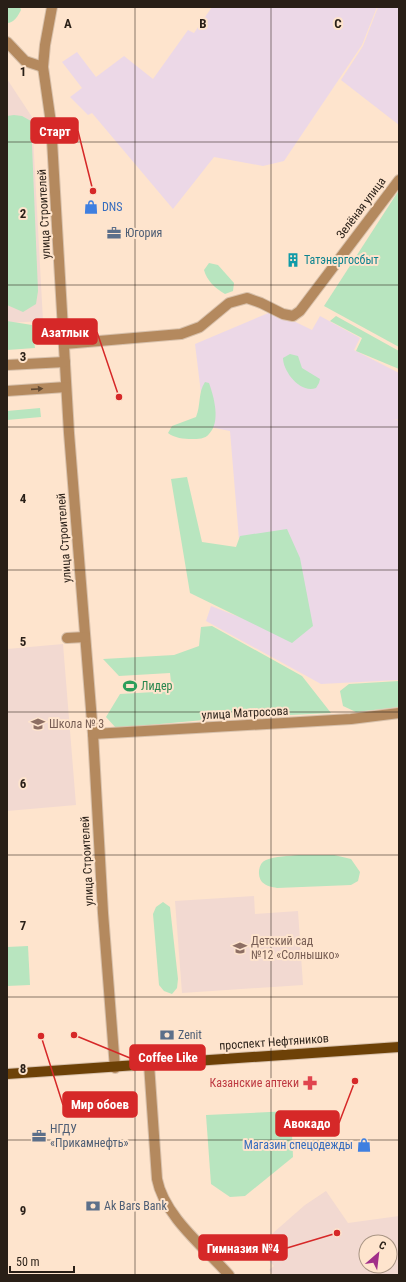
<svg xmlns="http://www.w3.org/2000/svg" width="406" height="1282" font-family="'Roboto Condensed',sans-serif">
	<rect width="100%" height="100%" fill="#fee4cd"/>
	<g fill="#ecd8e7">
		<path d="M212 7H377L362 45 284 161 263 166 214 157 173 209 92 113 88 115 70 97 82 88 62 62 77 52 96 77 124 56 153 79 188 30 194 33Z"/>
		<path d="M378 7H399V125L341 80 363 46Z"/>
		<path d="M273 311 312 330 320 316 360 338 354 350 399 373V420L394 419 399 421V680L321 684 206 621 211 606 257 624 245 612 230 431 205 426 195 344Z"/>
	</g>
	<g fill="#f2d9d1" fill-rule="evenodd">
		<path d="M7 79 32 117 43 321 7 323Z"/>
		<path d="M63 644 76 805 7 811V649Z"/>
		<path d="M254 896 255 914 298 911 303 985 182 993 175 901Z"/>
		<path d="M326 1191 348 1223 399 1216V1275H274L269 1270 274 1266 256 1248 305 1205ZM366 1242H390V1266H366Z"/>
	</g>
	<g fill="#b8e5bf">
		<path d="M7 7H20L21 10C18 16 14 23 7 23Z"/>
		<path d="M14 115 22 116 31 121 38 291 36 304 23 312 7 305V116Z"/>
		<path d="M399 190V347L324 306Z"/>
		<path d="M209 263 218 265 234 283 233 291 225 294C215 288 207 281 204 270Z"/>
		<path d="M336 316 399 351V369L356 351 362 338 330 321Z"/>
		<path d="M7 321 32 325 35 348 7 350Z"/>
		<path d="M290 354 298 356 302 368 320 379 319 383 316 388C300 394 283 371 283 358Z"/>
		<path d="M205 382 209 383C214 397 221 422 209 434 205 439 198 439 192 439 184 439 174 438 168 433L172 426 196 417C201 405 198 392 205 382Z"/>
		<path d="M40 408 41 417 7 420V411Z"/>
		<path d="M187 477 202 542 236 547 240 536 287 529 300 558 313 626 292 643 190 593 171 479Z"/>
		<path d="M212 626 302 676 331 713 226 718 116 728 106 717 120 694 172 691 170 673 119 676 103 659 174 655 199 646 201 627Z"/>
		<path d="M399 681V707L356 712 343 706 340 691 349 684Z"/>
		<path d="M299 855H334L351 859 360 872 358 881 351 885 277 888C272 887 266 886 262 882 257 876 258 863 266 860 275 856 289 856 299 855Z"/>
		<path d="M163 902 170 907 178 979 177 988 172 994 164 991 159 985 153 914 156 907Z"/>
		<path d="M28 946 30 985 7 986V947Z"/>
		<path d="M291 1111 293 1157 245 1196 230 1197 211 1184 206 1115Z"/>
	</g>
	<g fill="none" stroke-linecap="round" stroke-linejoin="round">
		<defs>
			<g id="minor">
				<path d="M52 7 45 45 43 67 51 123 69 433 93 734 103 913 115 1068"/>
				<path d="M7 42 25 61 43 67"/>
				<path d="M64 344 181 334 200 327 229 303 247 298 261 303 283 314 293 316 300 311 399 180"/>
				<path d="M7 365 65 362"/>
				<path d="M7 391 66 387"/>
				<path d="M67 638 85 637"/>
				<path d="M93 734 351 719 399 713"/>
				<path d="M149 1064 157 1179C164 1216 205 1248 229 1275"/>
			</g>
			<path id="major" d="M7 1074 399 1047"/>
		</defs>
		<use href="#minor" stroke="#d8c1ac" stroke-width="12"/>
		<use href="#major" stroke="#d8c1ac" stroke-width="12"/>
		<use href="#minor" stroke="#b4895e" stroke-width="10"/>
		<use href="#major" stroke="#6d4107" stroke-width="10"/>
	</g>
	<defs><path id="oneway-solid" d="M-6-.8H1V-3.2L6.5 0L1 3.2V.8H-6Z"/></defs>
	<use fill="#614933" href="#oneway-solid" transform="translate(37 389) rotate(-4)"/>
	<path fill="none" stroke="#291f17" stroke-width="1" stroke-opacity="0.55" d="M135 7V1275M271 7V1275M7 142H399M7 285H399M7 427H399M7 570H399M7 712H399M7 855H399M7 997H399M7 1140H399"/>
	<defs>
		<symbol id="shop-bare" viewBox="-9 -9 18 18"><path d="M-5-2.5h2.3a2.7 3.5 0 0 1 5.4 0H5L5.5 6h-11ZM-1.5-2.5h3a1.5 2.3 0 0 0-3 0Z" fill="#3f7fe0" stroke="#fee4cd" stroke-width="2.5" paint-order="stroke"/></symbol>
		<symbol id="office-bare" viewBox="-9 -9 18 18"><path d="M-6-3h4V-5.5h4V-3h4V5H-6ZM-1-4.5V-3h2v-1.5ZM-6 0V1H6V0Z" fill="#5c6f8a" stroke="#fee4cd" stroke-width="2.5" paint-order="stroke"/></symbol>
		<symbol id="building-bare" viewBox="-9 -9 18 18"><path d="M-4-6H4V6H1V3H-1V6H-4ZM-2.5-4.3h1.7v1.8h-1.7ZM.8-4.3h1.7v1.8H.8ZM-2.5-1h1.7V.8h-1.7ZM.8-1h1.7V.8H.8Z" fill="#0f9aa8" stroke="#fee4cd" stroke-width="2.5" paint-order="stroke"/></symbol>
		<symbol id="stadium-bare" viewBox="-9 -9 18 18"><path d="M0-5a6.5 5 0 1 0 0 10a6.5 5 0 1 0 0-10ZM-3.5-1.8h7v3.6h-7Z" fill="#2e9e5b" stroke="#fee4cd" stroke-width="2.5" paint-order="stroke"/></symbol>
		<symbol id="school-bare" viewBox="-9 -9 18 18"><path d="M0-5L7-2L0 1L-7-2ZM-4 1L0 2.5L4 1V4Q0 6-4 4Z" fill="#8d6e63" stroke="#fee4cd" stroke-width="2.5" paint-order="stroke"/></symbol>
		<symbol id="bank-bare" viewBox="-9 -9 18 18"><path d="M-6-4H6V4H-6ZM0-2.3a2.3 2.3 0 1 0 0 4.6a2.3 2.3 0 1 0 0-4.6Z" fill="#5c6f8a" stroke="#fee4cd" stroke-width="2.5" paint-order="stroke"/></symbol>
		<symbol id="pharmacy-bare" viewBox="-9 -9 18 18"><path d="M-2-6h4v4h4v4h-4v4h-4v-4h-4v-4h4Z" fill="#e0444e" stroke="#fee4cd" stroke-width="2.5" paint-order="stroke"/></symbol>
	</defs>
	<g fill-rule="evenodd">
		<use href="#shop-bare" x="81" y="197" width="20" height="20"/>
		<use href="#office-bare" x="104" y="223" width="20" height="20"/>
		<use href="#building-bare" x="283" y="250" width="20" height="20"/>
		<use href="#stadium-bare" x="120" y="676" width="20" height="20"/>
		<use href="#school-bare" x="28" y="714" width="20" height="20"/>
		<use href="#school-bare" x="230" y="938" width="20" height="20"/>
		<use href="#bank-bare" x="157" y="1025" width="20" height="20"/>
		<use href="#pharmacy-bare" x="300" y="1073" width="20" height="20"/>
		<use href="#office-bare" x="29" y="1126" width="20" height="20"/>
		<use href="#shop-bare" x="354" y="1135" width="20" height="20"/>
		<use href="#bank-bare" x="83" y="1196" width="20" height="20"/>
	</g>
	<g text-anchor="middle" stroke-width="4" stroke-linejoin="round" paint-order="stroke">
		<g font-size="12" fill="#366cbe" stroke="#fee4cd" text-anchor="start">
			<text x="102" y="211">DNS</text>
			<text x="353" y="1149" text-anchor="end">Магазин спецодежды</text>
		</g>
		<g font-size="12" fill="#291f17" stroke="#fee4cd">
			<text transform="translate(361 208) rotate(-53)" y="4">Зелёная улица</text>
			<text transform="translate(44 214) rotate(-93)" y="4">улица Строителей</text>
			<text transform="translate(64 538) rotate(-94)" y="4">улица Строителей</text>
			<text transform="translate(245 713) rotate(-3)" y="4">улица Матросова</text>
			<text transform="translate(87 861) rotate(-93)" y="4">улица Строителей</text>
			<text transform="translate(274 1042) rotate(-4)" y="4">проспект Нефтяников</text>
		</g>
		<g font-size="12" fill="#4e5e75" stroke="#fee4cd" text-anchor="start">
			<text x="125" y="237">Югория</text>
			<text x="178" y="1039">Zenit</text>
			<text x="50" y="1133">НГДУ<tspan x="50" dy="14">«Прикамнефть»</tspan></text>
			<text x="104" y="1210">Ak Bars Bank</text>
		</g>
		<g font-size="12" fill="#0d838f" stroke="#fee4cd" text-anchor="start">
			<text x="304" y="264">Татэнергосбыт</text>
		</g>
		<g font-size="12" fill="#27864d" stroke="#fee4cd" text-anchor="start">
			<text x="141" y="690">Лидер</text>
		</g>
		<g font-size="12" fill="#785e54" stroke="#fee4cd" text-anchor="start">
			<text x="49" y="728">Школа № 3</text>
			<text x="251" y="945">Детский сад<tspan x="251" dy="14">№12 «Солнышко»</tspan></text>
		</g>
		<g font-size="12" fill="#be3a42" stroke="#fee4cd" text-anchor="end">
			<text x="299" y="1087">Казанские аптеки</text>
		</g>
	</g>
	<g font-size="13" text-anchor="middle" font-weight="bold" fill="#291f17" stroke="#fee4cd" stroke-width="4" stroke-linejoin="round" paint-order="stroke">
		<text x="68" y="28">A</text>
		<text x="203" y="28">B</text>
		<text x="338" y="28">C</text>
		<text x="23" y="76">1</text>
		<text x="23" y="218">2</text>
		<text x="23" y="361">3</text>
		<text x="23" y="503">4</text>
		<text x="23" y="646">5</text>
		<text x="23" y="788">6</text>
		<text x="23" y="930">7</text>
		<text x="23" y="1073">8</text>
		<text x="23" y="1215">9</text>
	</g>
	<path fill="none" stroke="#d62828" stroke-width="1.5" d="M93 191L78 131M119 397L97 332M74 1035L130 1058M41 1036L63 1105M355 1081L339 1123M337 1233L287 1248"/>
	<g fill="#d62828" stroke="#fee4cd" stroke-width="1.5">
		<circle cx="93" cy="191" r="4"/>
		<circle cx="119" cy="397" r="4"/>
		<circle cx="74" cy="1035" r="4"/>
		<circle cx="41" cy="1036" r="4"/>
		<circle cx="355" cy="1081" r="4"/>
		<circle cx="337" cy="1233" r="4"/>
	</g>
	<g fill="#d62828" stroke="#d62828" stroke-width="1.5">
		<rect x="31" y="118" width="47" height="25" rx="4"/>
		<rect x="33" y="319" width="64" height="25" rx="4"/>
		<rect x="130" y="1045" width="75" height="25" rx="4"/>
		<rect x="63" y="1092" width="74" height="25" rx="4"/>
		<rect x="276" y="1111" width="63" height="25" rx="4"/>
		<rect x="199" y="1235" width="88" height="25" rx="4"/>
	</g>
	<g font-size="13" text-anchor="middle" font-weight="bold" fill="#fff">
		<text x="55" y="136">Старт</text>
		<text x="65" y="337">Азатлык</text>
		<text x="168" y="1062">Coffee Like</text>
		<text x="100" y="1109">Мир обоев</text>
		<text x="307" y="1128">Авокадо</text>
		<text x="243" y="1253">Гимназия №4</text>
	</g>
	<rect width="406" height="1282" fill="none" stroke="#291f17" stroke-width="16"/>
	<g transform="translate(378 1254) rotate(28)"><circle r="19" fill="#fee4cd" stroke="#a99584"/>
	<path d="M0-3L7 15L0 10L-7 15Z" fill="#a12e89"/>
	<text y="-6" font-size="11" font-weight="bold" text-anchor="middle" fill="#291f17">С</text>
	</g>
	<path d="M10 1266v6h64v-6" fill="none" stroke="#291f17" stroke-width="2"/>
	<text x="16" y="1266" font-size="12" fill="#291f17" stroke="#fee4cd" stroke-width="3" paint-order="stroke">50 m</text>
</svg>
